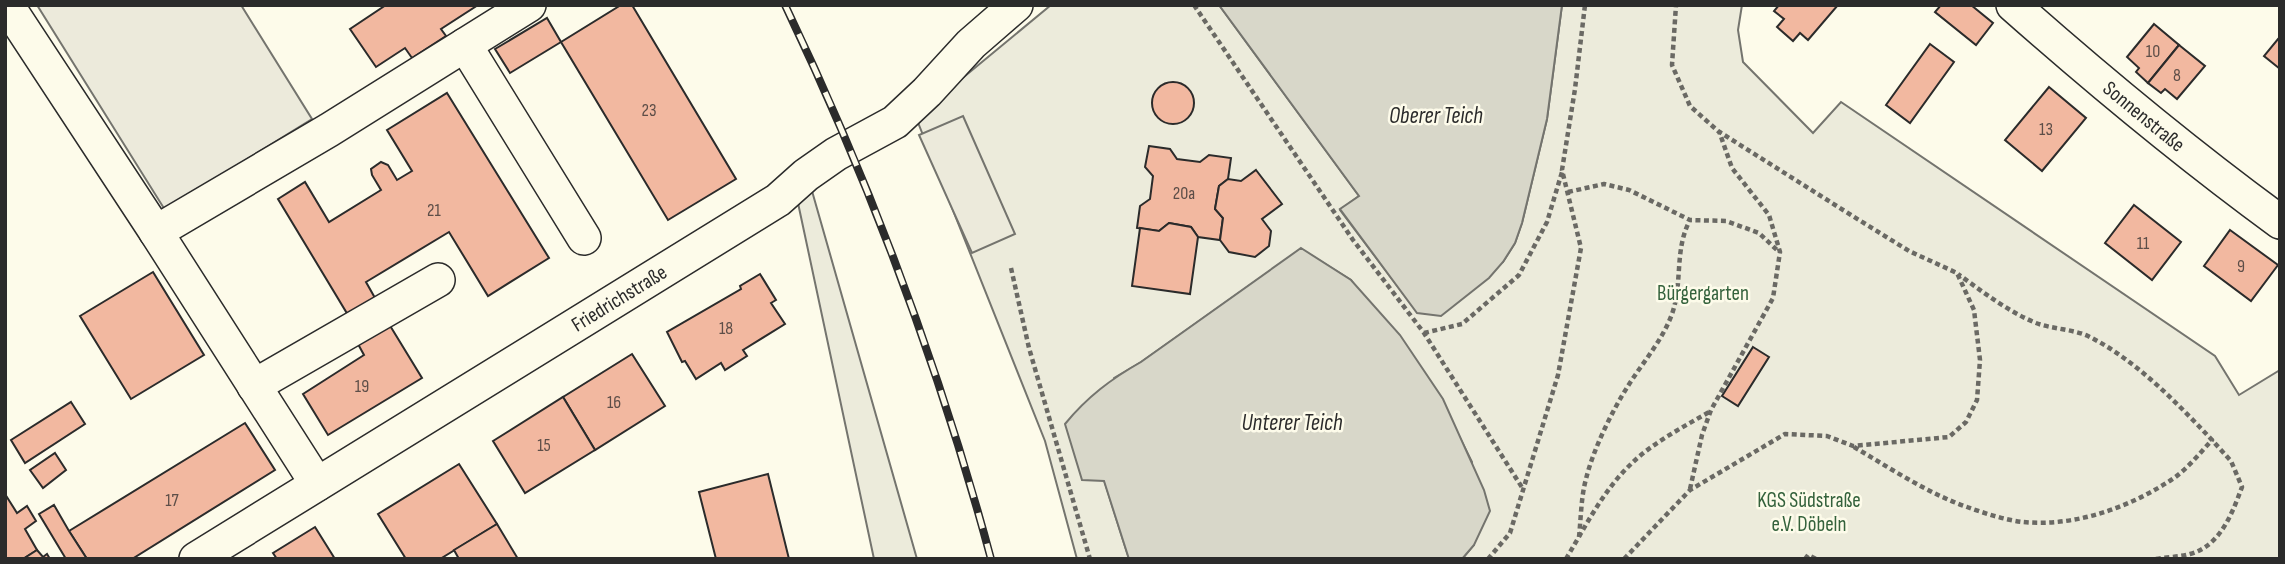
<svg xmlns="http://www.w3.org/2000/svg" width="2285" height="564" font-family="'Sofia Sans Condensed',sans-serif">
	<rect width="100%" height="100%" fill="#fdfbea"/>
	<g fill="#ecebdb" stroke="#74746e" stroke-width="2">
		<path d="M1051 5H1219L1359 196 1340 210 1417 312 1503 262 1515 243 1522 223 1547 119 1562 5H1742L1738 30 1743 62 1813 133 1841 102 2215 356 2239 395 2280 370V559H1462L1474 545 1472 462 1457 432 1351 280 1301 249 1141 362 1114 378 1104 480 1129 559H1077L1045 441 917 120 936 100Z"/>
		<path d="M812 191 917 559H874L798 203Z"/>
	</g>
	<g fill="#eceadb" stroke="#74746e" stroke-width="2">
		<path d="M37 5H241L312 119 165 210Z"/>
		<path d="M963 116 1015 234 972 253 919 135Z"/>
	</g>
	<g fill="#d8d7c9" stroke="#74746e" stroke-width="2">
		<path d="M1219 5H1562L1547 119 1522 223 1515 243 1503 262 1489 278 1441 316 1417 313 1340 209 1359 196Z"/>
		<path d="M1301 248 1351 280 1400 335 1443 399 1484 490 1490 511 1474 545 1462 559H1129L1104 481 1082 480 1065 424C1087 397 1111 379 1141 362Z"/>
	</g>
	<g fill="#f2b8a0" stroke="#2b2b2b" stroke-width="2">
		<path d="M386 5H478L441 29 446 36 412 58 405 48 376 67 350 29Z"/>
		<path d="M621 5H632L736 179 668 220 561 42Z"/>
		<path d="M1779 5H1838L1808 40 1800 33 1793 41 1777 27 1784 19 1774 11Z"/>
		<path d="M1941 5H1971L1993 23 1976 45 1935 12Z"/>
		<path d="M547 18 561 42 510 73 495 49Z"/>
		<path d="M2154 24 2179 45 2148 83 2136 72 2139 68 2127 57Z"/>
		<path d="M2278 39 2280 40V69L2264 56Z"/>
		<path d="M1930 44 1954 62 1910 123 1886 105Z"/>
		<path d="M2179 45 2205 66 2177 99 2165 89 2161 93 2148 83Z"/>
		<circle cx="1173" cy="103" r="21"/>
		<path d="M2049 87 2086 118 2042 171 2005 140Z"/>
		<path d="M447 93 549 258 488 296 449 232 366 282 375 298 348 315 278 199 305 182 329 222 381 190 372 175 371 169 381 162 388 165 397 180 412 171 387 130Z"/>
		<path d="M1149 146 1170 149 1177 159 1200 162 1209 155 1231 158 1228 179 1219 186 1215 209 1223 218 1220 240 1198 237 1191 227 1169 223 1159 231 1137 228 1140 206 1150 199 1153 176 1145 167Z"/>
		<path d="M1256 170 1282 204 1262 219 1271 231 1269 246 1255 257 1229 252 1220 240 1223 218 1215 209 1219 186 1228 179 1241 181Z"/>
		<path d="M2134 205 2181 242 2152 280 2105 243Z"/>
		<path d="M1169 223 1191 227 1198 237 1190 294 1132 286 1140 228 1159 231Z"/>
		<path d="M2230 230 2278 265 2251 301 2204 266Z"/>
		<path d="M153 272 204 355 131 399 80 316Z"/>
		<path d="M760 274 776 300 771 303 785 324 743 350 747 356 725 370 721 363 696 379 685 361 682 362 667 332 741 289 740 286Z"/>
		<path d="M389 324 422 378 328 435 303 394 364 355 358 344Z"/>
		<path d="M1753 347 1769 357 1738 406 1722 396Z"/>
		<path d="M632 354 665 406 595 450 563 397Z"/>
		<path d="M563 397 595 450 525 493 493 441Z"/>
		<path d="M71 402 85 424 25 463 11 440Z"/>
		<path d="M245 423 275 470 132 559H87L69 531Z"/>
		<path d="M55 453 66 470 43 488 30 470Z"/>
		<path d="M459 464 497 524 440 559H406L378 514Z"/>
		<path d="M768 474 789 559H716L699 492Z"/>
		<path d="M5 494 17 513 27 506 36 521 25 529 37 550 23 559H5Z"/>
		<path d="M54 505 69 531 87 559H66L39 514Z"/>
		<path d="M497 524 518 559H459L454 550Z"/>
		<path d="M315 527 335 559H277L273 553Z"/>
		<path d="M37 550 43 557 47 554 50 559H23Z"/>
	</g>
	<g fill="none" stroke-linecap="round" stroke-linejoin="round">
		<defs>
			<g id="minor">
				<path d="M7 5 156 232"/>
				<path id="s1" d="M2013 5C2099 81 2187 154 2280 222"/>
				<path d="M465 45 584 238"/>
				<path d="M254 386 438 280"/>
				<path d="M317 484 156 232 329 130 529 5"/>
				<path id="s2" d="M196 559 778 200 806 175 836 154 895 122 927 92 971 44 1016 5"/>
			</g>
		</defs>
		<use href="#minor" stroke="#2b2b2b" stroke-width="36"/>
		<g stroke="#6a6964" stroke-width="4.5" stroke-dasharray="5 3.5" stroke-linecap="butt">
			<path d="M1194 5 1353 240 1424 333 1523 489"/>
			<path d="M1568 192 1604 184 1629 190 1690 220 1726 221 1759 233 1779 252"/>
			<path d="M1011 268 1029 348 1090 559"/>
			<path d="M1424 333 1462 324 1519 275 1547 222 1562 172"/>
			<path d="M1854 447C1890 468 1927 493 1967 507 1984 513 2005 520 2023 522 2076 527 2131 507 2174 478 2188 468 2200 453 2212 440 2176 402 2136 360 2088 336 2072 329 2052 329 2036 323 2007 311 1983 292 1958 274"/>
			<path d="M1690 489 1702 435 1711 410 1773 298 1780 252 1769 215 1732 168 1719 131"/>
			<path d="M1579 537C1581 518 1581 497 1586 479 1593 450 1612 411 1628 386 1643 362 1662 341 1672 314 1683 283 1674 250 1690 220"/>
			<path d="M1488 559 1510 533 1558 375 1581 248 1562 170 1575 89 1585 5"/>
			<path d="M1566 559C1585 527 1603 491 1630 465 1652 443 1683 427 1711 411"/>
			<path d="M1624 559 1690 490 1785 434 1827 436 1853 446 1949 437 1966 422 1977 400 1980 360 1974 310 1957 273 1909 251 1851 215 1718 131 1690 106 1672 65 1676 5"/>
			<path d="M1805 559 1808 555 1816 559"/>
			<path d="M2156 559C2167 557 2179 557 2190 554 2220 546 2232 514 2242 487L2231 461 2212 440"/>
		</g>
		<use href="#minor" stroke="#fdfbea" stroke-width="33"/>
		<defs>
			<path id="rail" d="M785 5C870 183 940 369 991 559"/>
		</defs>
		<use href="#rail" stroke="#2b2b2b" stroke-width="8"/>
		<use href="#rail" stroke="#fdfbea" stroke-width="5" stroke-dasharray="16" stroke-linecap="butt"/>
	</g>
	<g text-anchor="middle" stroke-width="5" stroke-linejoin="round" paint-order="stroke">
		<g font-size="18" fill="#5d4e48">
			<text x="2153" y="57">10</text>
			<text x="2177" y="81">8</text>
			<text x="649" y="116">23</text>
			<text x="2046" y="135">13</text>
			<text x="1184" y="199">20a</text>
			<text x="434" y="216">21</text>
			<text x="2143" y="249">11</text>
			<text x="2241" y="272">9</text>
			<text x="726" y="334">18</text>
			<text x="362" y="392">19</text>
			<text x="614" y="408">16</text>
			<text x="544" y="451">15</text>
			<text x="172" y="506">17</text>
		</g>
		<g font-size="21" fill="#2b2b2b" stroke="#fdfbea">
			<text dy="7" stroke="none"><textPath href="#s1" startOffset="172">Sonnenstraße</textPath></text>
			<text dy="7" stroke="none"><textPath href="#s2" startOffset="497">Friedrichstraße</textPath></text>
		</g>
		<g font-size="21" fill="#34623c" stroke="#fdfbea">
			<text x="1703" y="300">Bürgergarten</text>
			<text x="1809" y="507">KGS Südstraße<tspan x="1809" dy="24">e.V. Döbeln</tspan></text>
		</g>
		<g font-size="23" font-style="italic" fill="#2b2b2b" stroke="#fdfbea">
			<text x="1436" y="123">Oberer Teich</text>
			<text x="1292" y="430">Unterer Teich</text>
		</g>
	</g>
	<rect width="2285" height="564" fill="none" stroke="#2b2b2b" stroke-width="14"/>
</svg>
